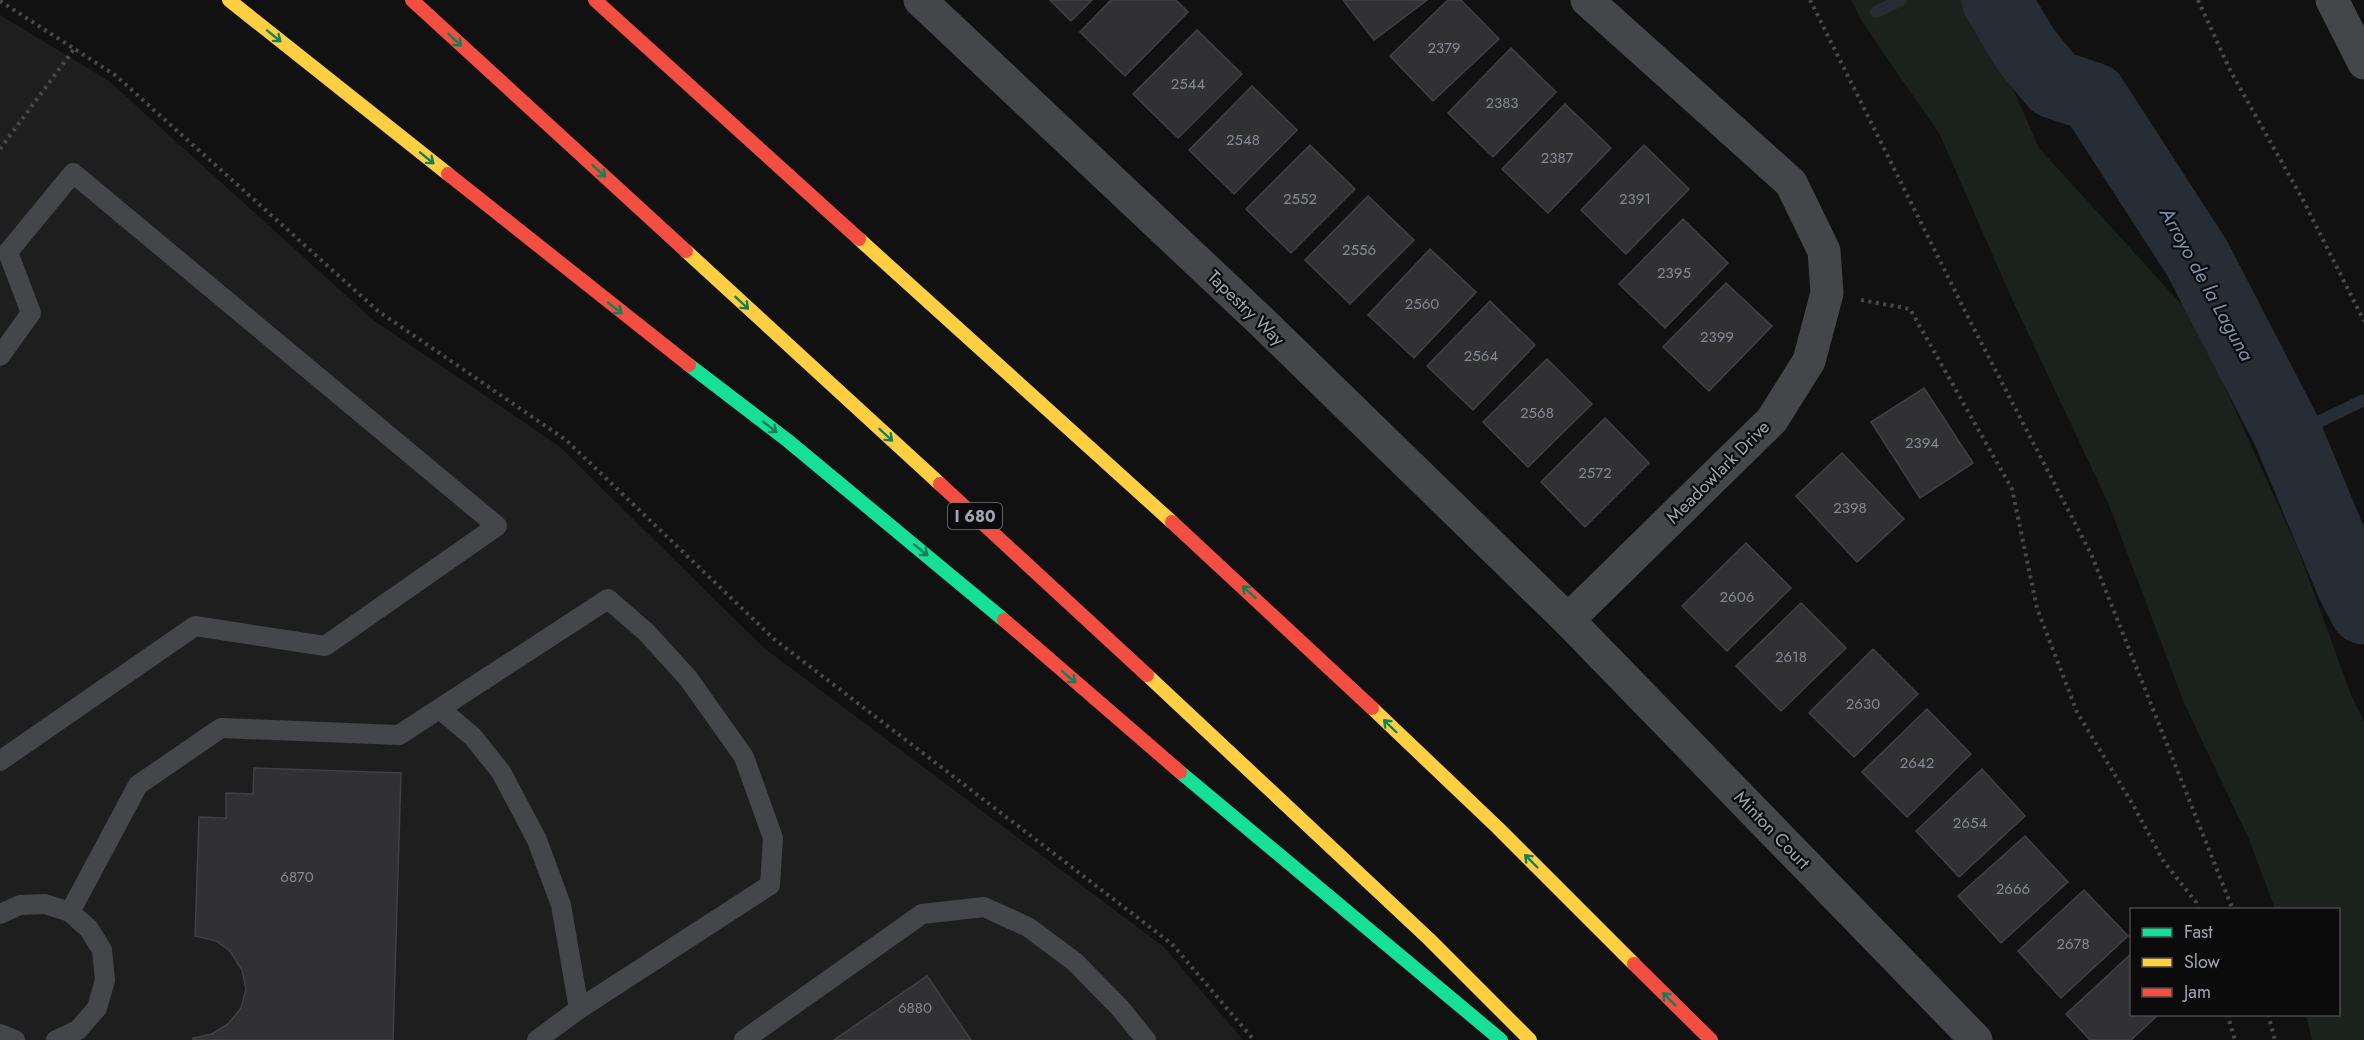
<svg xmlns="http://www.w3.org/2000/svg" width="2364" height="1040" font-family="Jost,sans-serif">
	<rect width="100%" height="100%" fill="#111"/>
	<path fill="#1e1e1f" d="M0 15 109 81 372 319 559 446 764 648 1164 947 1243 1040H0Z"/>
	<path fill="#1b211c" d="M1851 0H1974L2039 148 2193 317 2298 549 2351 695 2364 721V1040H2312L2306 1015 2338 1014V910L2275 909 2248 837 2184 703 2109 505 2011 297 1940 135 1863 23Z"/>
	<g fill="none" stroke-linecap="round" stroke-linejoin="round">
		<g stroke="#272d34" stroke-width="12">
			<path d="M1876 12 1901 0"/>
			<path d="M2289 436 2364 400"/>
		</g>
		<path stroke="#272d34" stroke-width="69" d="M1996 0 2026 50 2054 84 2093 97 2197 258 2287 432 2350 583 2364 610"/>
	</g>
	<g fill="#313133" stroke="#404144" stroke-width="1.5">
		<path d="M1050 0H1092L1071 21Z"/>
		<path d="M1111 0H1176L1188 12 1125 76 1080 32Z"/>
		<path d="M1343 0H1427L1374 40Z"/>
		<path d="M1448 0H1461L1499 39 1433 101 1390 56Z"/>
		<path d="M1197 30 1242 74 1178 138 1133 94Z"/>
		<path d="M1511 48 1556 92 1493 157 1448 113Z"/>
		<path d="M1252 86 1297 130 1234 194 1189 150Z"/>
		<path d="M1565 104 1611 148 1548 213 1502 169Z"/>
		<path d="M1310 145 1355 189 1291 253 1246 209Z"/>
		<path d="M1644 145 1689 189 1626 254 1581 210Z"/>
		<path d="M1368 196 1414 240 1350 304 1305 260Z"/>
		<path d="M1683 219 1728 263 1665 328 1619 284Z"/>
		<path d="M1430 249 1476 292 1414 358 1368 315Z"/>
		<path d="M1726 283 1772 326 1709 391 1663 347Z"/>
		<path d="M1490 301 1535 345 1473 410 1427 366Z"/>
		<path d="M1547 359 1592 404 1528 467 1483 422Z"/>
		<path d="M1924 388 1973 463 1920 498 1871 422Z"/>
		<path d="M1605 418 1649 463 1585 527 1541 482Z"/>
		<path d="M1842 453 1904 519 1857 562 1796 496Z"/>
		<path d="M1746 543 1791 588 1727 651 1682 606Z"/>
		<path d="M1801 603 1846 648 1781 711 1736 666Z"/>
		<path d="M1873 649 1918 694 1854 757 1809 713Z"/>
		<path d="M1927 709 1971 754 1907 817 1862 772Z"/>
		<path d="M254 768 401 773 393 1040H193V1038L212 1034 228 1024 241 1008 246 989 242 970 230 951 216 941 195 936 199 817 226 818V793L253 794Z"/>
		<path d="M1982 769 2025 816 1959 877 1916 831Z"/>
		<path d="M2025 836 2068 882 2001 943 1958 896Z"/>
		<path d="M2084 890 2128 936 2061 998 2018 951Z"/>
		<path d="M2132 953V1014H2159L2131 1040H2090L2066 1014Z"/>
		<path d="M927 976 971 1040H834Z"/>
	</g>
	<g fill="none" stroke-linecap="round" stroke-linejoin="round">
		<g stroke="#47484b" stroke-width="4" stroke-dasharray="3 4.5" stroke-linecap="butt">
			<path d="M1810 0 1972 325 2092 556 2233 910"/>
			<path d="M2198 0 2230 70 2303 200 2364 321"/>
			<path d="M0 1 115 75 378 311 566 440 774 639 1172 944 1254 1040"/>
			<path d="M0 149 74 49"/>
			<path d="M1861 300 1910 309 2012 489 2037 608 2077 712 2133 805 2164 862 2196 902 2198 910"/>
			<path d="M2227 1014 2235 1040"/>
			<path d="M2268 1014 2275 1040"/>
		</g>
		<g stroke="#454649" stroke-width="20">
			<path d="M0 356 31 313 8 252 73 173 497 526 325 646 195 626 0 761"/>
			<path d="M440 709 473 737 501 772 537 840 561 905 579 1009"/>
			<path d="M70 912 138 785 221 728 399 735 608 599 646 632 688 678 744 757 773 838 770 885 579 1009 537 1040"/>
			<path d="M0 914 20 905 45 904 70 912 89 929 102 950 105 980 97 1008 78 1030 56 1040"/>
			<path d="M0 1034 15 1040"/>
			<path d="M744 1040 922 914 984 907 1028 927 1075 962 1120 1008 1146 1040"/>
		</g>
		<g stroke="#454649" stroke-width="33">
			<path d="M920 0 1261 321 1568 620 1976 1040"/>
			<path d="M2332 0 2364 63"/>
			<path d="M1568 620 1772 420 1809 361 1827 293 1824 251 1791 183 1587 0"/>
		</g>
		<g stroke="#16e098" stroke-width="14">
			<path d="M689 365 787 440 1004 620"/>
			<path d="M1180 772 1501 1040"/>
		</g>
		<g stroke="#ffcf43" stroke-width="14">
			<path d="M229 0 448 174"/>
			<path d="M859 239 1172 522"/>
			<path d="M686 251 940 484"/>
			<path d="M1147 675 1429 939 1530 1040"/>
			<path d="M1372 708 1498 828 1634 964"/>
		</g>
		<g stroke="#f24e42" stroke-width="14">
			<path d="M412 0 686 251"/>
			<path d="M595 0 859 239"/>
			<path d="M448 174 689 365"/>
			<path d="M940 484 1147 675"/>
			<path d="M1172 522 1372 708"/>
			<path d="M1004 620 1180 772"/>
			<path d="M1634 964 1711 1040"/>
		</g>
	</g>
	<defs><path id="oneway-shaft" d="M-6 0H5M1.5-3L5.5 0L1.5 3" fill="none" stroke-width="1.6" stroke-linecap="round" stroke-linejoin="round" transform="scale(1.5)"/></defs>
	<g stroke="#118059">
		<use href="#oneway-shaft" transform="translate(274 36) rotate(39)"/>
		<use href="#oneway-shaft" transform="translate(455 40) rotate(43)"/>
		<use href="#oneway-shaft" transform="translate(427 158) rotate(39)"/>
		<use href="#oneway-shaft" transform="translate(599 171) rotate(43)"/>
		<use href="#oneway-shaft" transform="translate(742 303) rotate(43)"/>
		<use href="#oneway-shaft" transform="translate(615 308) rotate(38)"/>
		<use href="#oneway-shaft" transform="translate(770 427) rotate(38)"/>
		<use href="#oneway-shaft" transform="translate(886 435) rotate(43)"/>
		<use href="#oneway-shaft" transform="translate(921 550) rotate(39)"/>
		<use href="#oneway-shaft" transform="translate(1249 592) rotate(-138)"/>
		<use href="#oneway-shaft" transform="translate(1069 677) rotate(41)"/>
		<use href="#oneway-shaft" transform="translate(1390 726) rotate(-136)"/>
		<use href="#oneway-shaft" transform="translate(1531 861) rotate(-135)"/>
		<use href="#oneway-shaft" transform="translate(1669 999) rotate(-135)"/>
	</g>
	<g text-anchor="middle" stroke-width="4.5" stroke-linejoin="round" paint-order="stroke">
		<g font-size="15" fill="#858992">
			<text x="1444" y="53">2379</text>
			<text x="1188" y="89">2544</text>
			<text x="1502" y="108">2383</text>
			<text x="1243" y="145">2548</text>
			<text x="1557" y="163">2387</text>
			<text x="1300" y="204">2552</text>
			<text x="1635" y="204">2391</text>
			<text x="1359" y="255">2556</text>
			<text x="1674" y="278">2395</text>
			<text x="1422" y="309">2560</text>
			<text x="1717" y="342">2399</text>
			<text x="1481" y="361">2564</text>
			<text x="1537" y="418">2568</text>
			<text x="1922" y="448">2394</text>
			<text x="1595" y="478">2572</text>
			<text x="1850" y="513">2398</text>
			<text x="1737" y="602">2606</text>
			<text x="1791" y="662">2618</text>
			<text x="1863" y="709">2630</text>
			<text x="1917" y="768">2642</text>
			<text x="1970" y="828">2654</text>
			<text x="297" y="882">6870</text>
			<text x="2013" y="894">2666</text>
			<text x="2073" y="949">2678</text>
			<text x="915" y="1013">6880</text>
		</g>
		<rect fill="#0b0b0c" stroke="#747880" stroke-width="1.5" x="948" y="503" width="54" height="26" rx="4.5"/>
		<g font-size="16" font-weight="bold" fill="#a1a6b2">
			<text x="975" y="522">I 680</text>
		</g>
		<g font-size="18" fill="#a1a6b2" stroke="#0b0b0c">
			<text transform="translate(1246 308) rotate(44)" y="6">Tapestry Way</text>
			<text transform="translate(1718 472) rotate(-45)" y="6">Meadowlark Drive</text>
			<text transform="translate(1772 830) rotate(46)" y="6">Minton Court</text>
		</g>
		<g font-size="20" font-style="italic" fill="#7893ae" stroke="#0b0b0c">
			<text transform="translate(2207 284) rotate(61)" y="7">Arroyo de la Laguna</text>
		</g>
	</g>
	<rect x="2130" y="908" width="210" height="108" fill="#0b0b0c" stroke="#47494e" stroke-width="1.5"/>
	<rect x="2142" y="928" width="30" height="9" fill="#16e098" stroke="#47494e" stroke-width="1.5"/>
	<text x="2184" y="938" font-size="18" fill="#a1a6b2">Fast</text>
	<rect x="2142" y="958" width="30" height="9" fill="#ffcf43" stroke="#47494e" stroke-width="1.5"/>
	<text x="2184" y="968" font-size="18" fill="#a1a6b2">Slow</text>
	<rect x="2142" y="988" width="30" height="9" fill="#f24e42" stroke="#47494e" stroke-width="1.5"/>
	<text x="2184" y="998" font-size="18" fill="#a1a6b2">Jam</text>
</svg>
